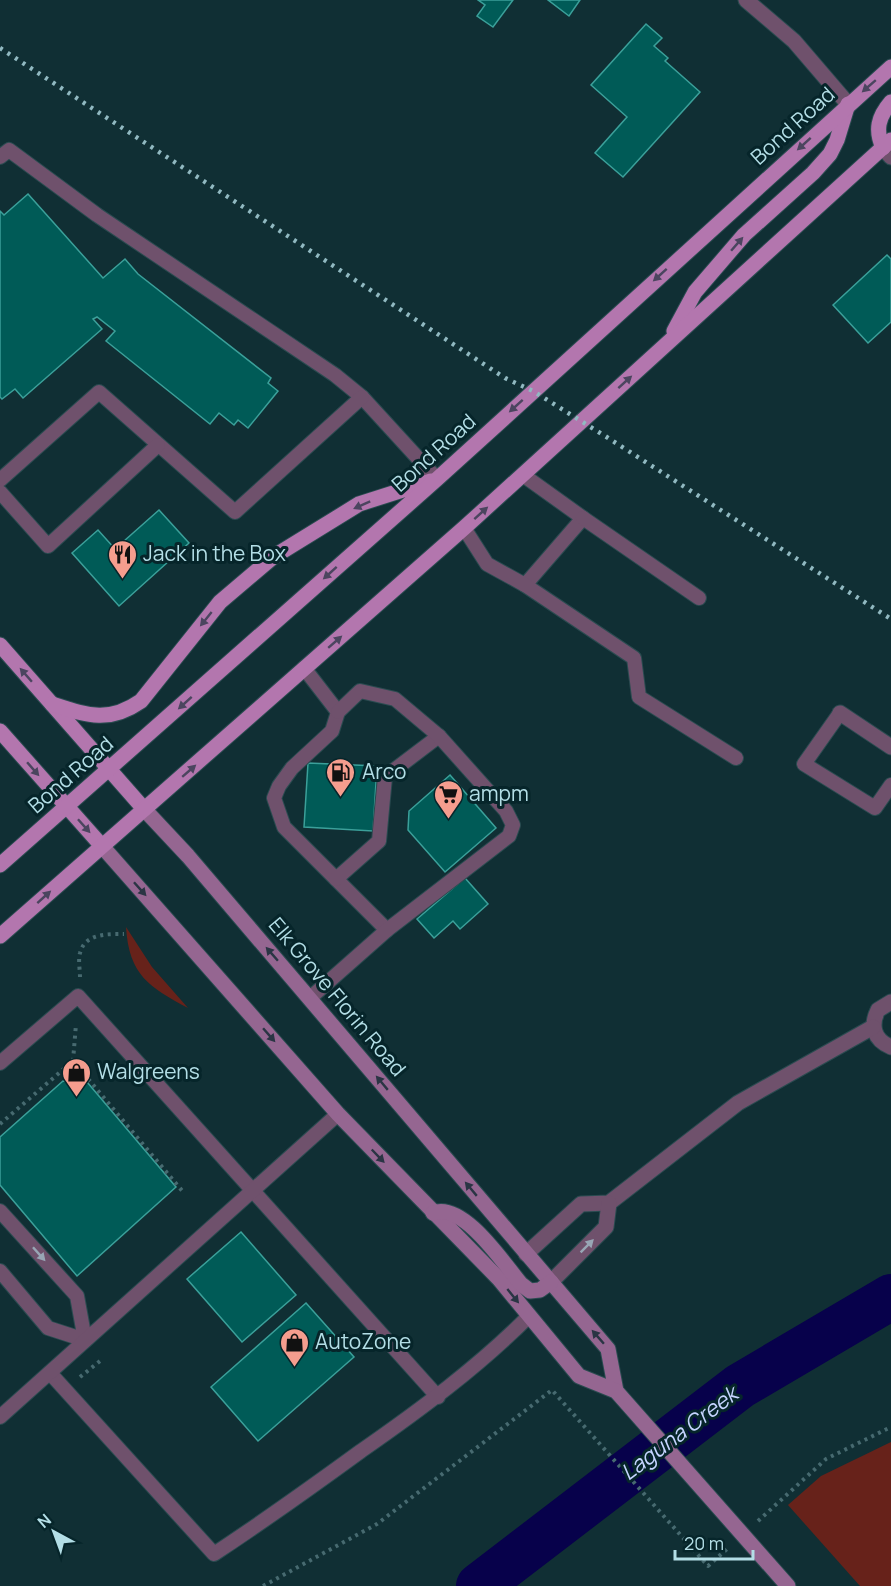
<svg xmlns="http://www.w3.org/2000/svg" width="891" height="1586" font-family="Manrope,sans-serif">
	<rect width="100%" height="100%" fill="#102f34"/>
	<g fill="#67221a">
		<path d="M126 927 152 967 188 1008C149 987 129 975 126 927Z"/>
		<path d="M891 1442V1586H860L788 1505 821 1476Z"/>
	</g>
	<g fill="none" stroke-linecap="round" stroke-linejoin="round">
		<path stroke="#07014b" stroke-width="46" d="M479 1586 740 1386 891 1297"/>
	</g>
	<g fill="#005b57" stroke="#3ba09a" stroke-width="1.5">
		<path d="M478 0H513L493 27 477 16 485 5Z"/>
		<path d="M548 0H580L569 16Z"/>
		<path d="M646 24 662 38 654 46 668 58 665 61 700 92 623 177 595 153 627 117 591 85Z"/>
		<path d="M28 194 103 278 125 259 138 274 271 378 268 383 278 391 248 428 238 420 234 425 219 413 210 424 106 341 115 331 97 317 93 319 102 329 23 398 15 389 2 399 0 397V211L4 215Z"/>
		<path d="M887 255 891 259V322L868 343 833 305Z"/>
		<path d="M159 510 189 543 119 606 72 553 98 530 115 549Z"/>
		<path d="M308 763 377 766 373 831 304 827Z"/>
		<path d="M450 775 496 828 445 872 408 830 409 811Z"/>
		<path d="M465 878 488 904 460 929 453 921 434 938 417 919Z"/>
		<path d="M63 1081 87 1082 176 1187 77 1276 0 1185V1137Z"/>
		<path d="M241 1232 296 1295 242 1342 187 1279Z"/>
		<path d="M306 1303 354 1357 258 1441 211 1387Z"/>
	</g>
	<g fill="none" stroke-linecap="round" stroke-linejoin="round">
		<defs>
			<g id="service">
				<path d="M0 157 9 150 97 215 335 375 362 397 437 479"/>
				<path d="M523 475 583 518 525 585"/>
				<path d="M0 480 99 392 235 512 362 397"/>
				<path d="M0 492 48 546 158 445"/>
				<path d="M583 518 699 598"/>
				<path d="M464 528 487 564 525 585 634 658 639 697 736 758"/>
				<path d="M304 668 338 712 332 731 292 768 279 786 274 798 284 827 387 930"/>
				<path d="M840 713 804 764 875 808 891 785"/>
				<path d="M336 879 379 841 385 777 439 736"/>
				<path d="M310 998 387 930 509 836 513 825 506 811 439 736 395 699 360 691 338 712"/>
				<path d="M0 1063 78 996 438 1397"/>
				<path d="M0 1211 77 1296 85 1340 48 1328 0 1271"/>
				<path d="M50 1373 214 1554C264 1521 313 1486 361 1451 420 1410 478 1367 529 1316"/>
				<path d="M0 1417 338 1114"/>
			</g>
			<g id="minor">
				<path d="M746 0 794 41 848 104"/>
				<path d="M883 148 891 157"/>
				<path d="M840 713 891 747"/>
				<path d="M891 1002 878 1010C870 1026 874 1040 891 1047"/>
				<path d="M526 1254 581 1204 609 1203 738 1103 873 1027"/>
				<path d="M551 1282 606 1227 609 1203"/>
			</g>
			<g id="secondary">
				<path d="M144 809 188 856 608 1349 616 1391"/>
				<path d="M101 845 338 1114 499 1279 579 1376 616 1391 788 1586"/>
				<path d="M433 1213C463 1201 504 1264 521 1284L530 1291 540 1290 551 1282"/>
			</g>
			<g id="primary">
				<path d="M883 148C875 130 878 117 891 102"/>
				<path d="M674 331 695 292 744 235 813 173 830 154 837 140 848 104"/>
				<path d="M0 645 144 809"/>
				<path d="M52 704C86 715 108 724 141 701L220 602 273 557 359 504 431 481"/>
				<path d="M0 731 101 845"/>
				<path d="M0 865 437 479 891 67"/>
				<path d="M0 936 464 528 891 140"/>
			</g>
		</defs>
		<use href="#service" stroke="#2a4b50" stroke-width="16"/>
		<use href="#minor" stroke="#2a4b50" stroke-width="17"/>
		<use href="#secondary" stroke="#2a4b50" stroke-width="17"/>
		<use href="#primary" stroke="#2a4b50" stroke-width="17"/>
		<g stroke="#476a70" stroke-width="4" stroke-dasharray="3 4.5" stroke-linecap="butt">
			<path d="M80 977C80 970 78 960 80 953 85 933 108 934 124 934"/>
			<path d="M73 1061 76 1024"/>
			<path d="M0 1124 73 1061 184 1193"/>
			<path d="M80 1377 100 1361"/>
			<path d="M758 1521 826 1459 891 1427"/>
			<path d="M263 1586 377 1524 552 1390 708 1566 728 1548"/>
		</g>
		<use href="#service" stroke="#6f516c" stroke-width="14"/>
		<use href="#minor" stroke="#6f516c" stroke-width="15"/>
		<use href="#secondary" stroke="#956691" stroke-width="15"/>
		<use href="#primary" stroke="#b376ae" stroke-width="15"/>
		<path stroke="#91b9c1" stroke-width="4.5" stroke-dasharray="3 6" stroke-linecap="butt" d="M0 48 505 378 533 391 605 436 891 619"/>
	</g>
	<defs><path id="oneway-solid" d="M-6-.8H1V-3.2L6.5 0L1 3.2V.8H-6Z" transform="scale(1.5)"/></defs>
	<g fill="#4b455f">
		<use href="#oneway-solid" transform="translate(869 86) rotate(139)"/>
		<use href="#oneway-solid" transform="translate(804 144) rotate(138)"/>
		<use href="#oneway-solid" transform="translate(737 244) rotate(-49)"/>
		<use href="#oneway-solid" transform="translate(660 275) rotate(138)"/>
		<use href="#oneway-solid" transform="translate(625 382) rotate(-42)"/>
		<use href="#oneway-solid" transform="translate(516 406) rotate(138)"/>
		<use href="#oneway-solid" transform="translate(362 505) rotate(156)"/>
		<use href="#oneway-solid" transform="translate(481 513) rotate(-42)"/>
		<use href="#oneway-solid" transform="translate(330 573) rotate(138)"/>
		<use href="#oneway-solid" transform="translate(206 619) rotate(129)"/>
		<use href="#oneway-solid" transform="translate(335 642) rotate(-41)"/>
		<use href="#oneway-solid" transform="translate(26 675) rotate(-131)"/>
		<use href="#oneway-solid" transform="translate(185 703) rotate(138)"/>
		<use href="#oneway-solid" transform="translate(33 769) rotate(49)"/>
		<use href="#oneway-solid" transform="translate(189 771) rotate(-41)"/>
		<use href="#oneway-solid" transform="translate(84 826) rotate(48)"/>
		<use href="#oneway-solid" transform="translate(44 897) rotate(-42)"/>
	</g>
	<g fill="#2a3544">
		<use href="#oneway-solid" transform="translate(140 889) rotate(48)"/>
		<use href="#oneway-solid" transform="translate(272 954) rotate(-131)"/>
		<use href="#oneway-solid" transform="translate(269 1035) rotate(49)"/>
		<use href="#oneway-solid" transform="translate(382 1083) rotate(-130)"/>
		<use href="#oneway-solid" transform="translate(378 1156) rotate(46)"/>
		<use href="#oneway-solid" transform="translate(471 1189) rotate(-130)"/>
		<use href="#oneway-solid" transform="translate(513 1296) rotate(51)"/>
		<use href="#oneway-solid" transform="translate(598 1337) rotate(-131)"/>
	</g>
	<g fill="#98a6b5">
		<use href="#oneway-solid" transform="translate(587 1246) rotate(-45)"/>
		<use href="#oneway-solid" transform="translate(39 1254) rotate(48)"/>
	</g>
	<defs>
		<symbol id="restaurant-pin" viewBox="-11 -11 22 30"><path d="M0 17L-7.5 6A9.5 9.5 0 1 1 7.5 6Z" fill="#f59d8e" stroke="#06252a"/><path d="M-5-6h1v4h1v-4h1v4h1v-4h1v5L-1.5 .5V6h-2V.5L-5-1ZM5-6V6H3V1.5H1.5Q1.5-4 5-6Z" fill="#111"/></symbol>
		<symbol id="fuel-pin" viewBox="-11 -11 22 30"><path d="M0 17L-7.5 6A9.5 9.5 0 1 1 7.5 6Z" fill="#f59d8e" stroke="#06252a"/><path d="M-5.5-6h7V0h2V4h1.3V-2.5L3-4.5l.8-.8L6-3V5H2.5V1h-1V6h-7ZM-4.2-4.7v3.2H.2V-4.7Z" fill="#111"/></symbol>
		<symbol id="supermarket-pin" viewBox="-11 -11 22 30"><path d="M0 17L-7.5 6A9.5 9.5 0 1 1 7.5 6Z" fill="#f59d8e" stroke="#06252a"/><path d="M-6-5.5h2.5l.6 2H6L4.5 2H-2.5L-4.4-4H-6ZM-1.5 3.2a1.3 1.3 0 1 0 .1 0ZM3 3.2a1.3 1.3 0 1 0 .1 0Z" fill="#111"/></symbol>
		<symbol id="shop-pin" viewBox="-11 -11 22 30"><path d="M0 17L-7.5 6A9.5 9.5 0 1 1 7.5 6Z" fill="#f59d8e" stroke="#06252a"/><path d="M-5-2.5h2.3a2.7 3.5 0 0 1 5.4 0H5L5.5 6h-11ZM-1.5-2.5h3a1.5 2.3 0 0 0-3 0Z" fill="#111"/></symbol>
	</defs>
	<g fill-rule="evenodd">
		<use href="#restaurant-pin" x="106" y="538" width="33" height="45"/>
		<use href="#fuel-pin" x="324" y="756" width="33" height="45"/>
		<use href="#supermarket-pin" x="432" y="778" width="33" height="45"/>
		<use href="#shop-pin" x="60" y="1056" width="33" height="45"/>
		<use href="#shop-pin" x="278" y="1326" width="33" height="45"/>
	</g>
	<g text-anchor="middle" stroke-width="6" stroke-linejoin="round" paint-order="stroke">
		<g font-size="21" fill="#b3dee6" stroke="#06252a">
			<text transform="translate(793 126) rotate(-42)" y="7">Bond Road</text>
			<text transform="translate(434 453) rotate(-42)" y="7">Bond Road</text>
			<text transform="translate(71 775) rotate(-41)" y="7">Bond Road</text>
			<text transform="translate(337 997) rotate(50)" y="7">Elk Grove Florin Road</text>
		</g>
		<g font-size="21" fill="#b3dee6" stroke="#06252a" text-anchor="start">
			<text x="143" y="561">Jack in the Box</text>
			<text x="362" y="779">Arco</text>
			<text x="469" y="801">ampm</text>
			<text x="97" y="1079">Walgreens</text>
			<text x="315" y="1349">AutoZone</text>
		</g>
		<g font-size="22" font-style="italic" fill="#c5d4ff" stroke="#06252a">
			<text transform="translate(679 1433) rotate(-37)" y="8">Laguna Creek</text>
		</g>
	</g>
	<g transform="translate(54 1532) rotate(319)" stroke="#06252a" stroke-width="4.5" paint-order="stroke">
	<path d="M0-4.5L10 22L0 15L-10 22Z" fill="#b3dee6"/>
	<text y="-9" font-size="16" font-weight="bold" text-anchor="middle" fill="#b3dee6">N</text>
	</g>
	<path d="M675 1550v9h78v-9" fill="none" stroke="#b3dee6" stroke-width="3"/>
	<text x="684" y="1550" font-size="18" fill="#b3dee6" stroke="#06252a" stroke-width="4.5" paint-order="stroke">20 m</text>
</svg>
